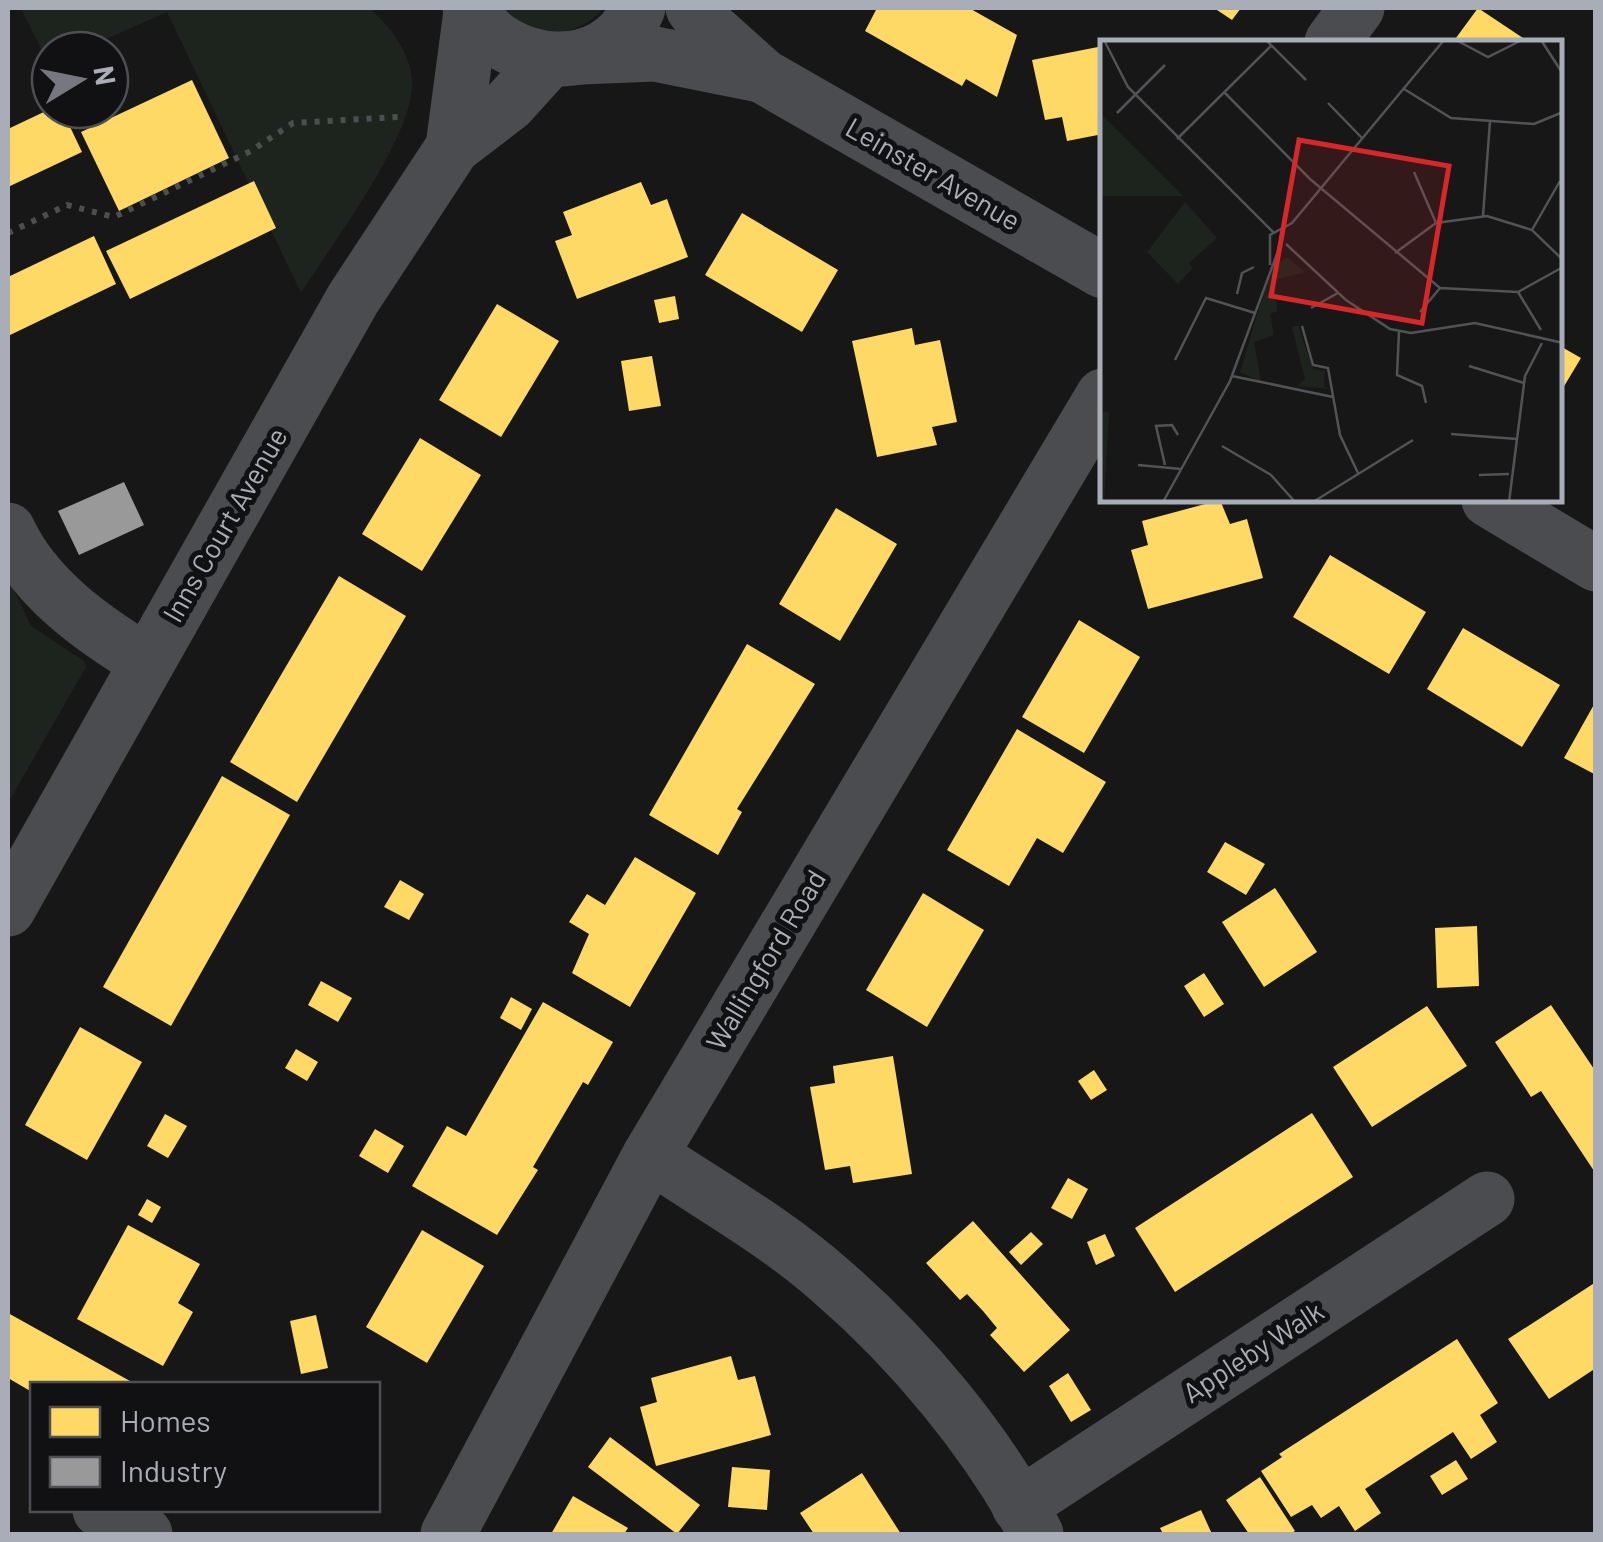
<svg xmlns="http://www.w3.org/2000/svg" width="1603" height="1542" font-family="Barlow,sans-serif">
	<rect width="100%" height="100%" fill="#171717"/>
	<g fill="#1d241e">
		<path d="M21 8H369C390 26 414 56 412 87 409 143 332 244 301 293L167 12 82 50H50L49 65Z"/>
		<path d="M503 8H604C573 42 535 38 503 8Z"/>
		<path d="M8 577 31 626 84 661 86 667 8 803Z"/>
	</g>
	<g fill="#ffd966">
		<path d="M877 8H969L1017 35 997 97 966 79 962 86 865 31Z"/>
		<path d="M1214 8H1241L1232 20Z"/>
		<path d="M1478 8 1523 38 1519 42H1453Z"/>
		<path d="M1103 46V134L1067 141 1062 117 1045 120 1032 60Z"/>
		<path d="M192 80 229 158 119 211 81 132Z"/>
		<path d="M48 110H62L82 152 8 187V129Z"/>
		<path d="M254 181 276 228 130 299 106 251Z"/>
		<path d="M641 182 651 205 667 199 688 257 577 299 555 241 572 235 563 212Z"/>
		<path d="M742 213 838 270 802 332 705 275Z"/>
		<path d="M94 236 116 284 8 336V277Z"/>
		<path d="M675 296 679 319 659 323 654 300Z"/>
		<path d="M497 304 559 341 501 437 439 400Z"/>
		<path d="M912 328 915 345 940 340 957 422 932 427 937 445 877 457 852 341Z"/>
		<path d="M1560 346 1581 358 1560 393Z"/>
		<path d="M652 356 661 406 629 411 621 361Z"/>
		<path d="M420 438 481 475 422 571 362 534Z"/>
		<path d="M1220 500 1230 524 1247 519 1263 578 1148 609 1131 550 1148 545 1142 521Z"/>
		<path d="M836 508 897 544 840 641 779 604Z"/>
		<path d="M1330 555 1426 612 1389 674 1293 617Z"/>
		<path d="M339 576 406 616 297 802 230 762Z"/>
		<path d="M1079 620 1140 657 1084 753 1022 717Z"/>
		<path d="M1463 628 1560 685 1522 747 1427 689Z"/>
		<path d="M747 644 815 684 737 809 742 812 718 855 649 815Z"/>
		<path d="M1596 701V775L1564 758Z"/>
		<path d="M1017 729 1106 782 1063 853 1037 838 1009 886 947 850Z"/>
		<path d="M222 776 290 815 171 1026 103 987Z"/>
		<path d="M1225 842 1265 864 1246 895 1207 872Z"/>
		<path d="M635 857 696 893 630 1007 572 973 589 934 569 922 587 894 605 905Z"/>
		<path d="M400 880 424 894 409 920 384 907Z"/>
		<path d="M1275 888 1317 952 1264 987 1222 922Z"/>
		<path d="M923 893 984 930 927 1027 866 990Z"/>
		<path d="M1477 926 1479 986 1437 988 1435 928Z"/>
		<path d="M1204 973 1224 1004 1204 1017 1184 986Z"/>
		<path d="M321 981 352 998 338 1022 308 1005Z"/>
		<path d="M511 997 532 1009 521 1030 500 1018Z"/>
		<path d="M543 1002 613 1042 588 1085 583 1082 533 1167 538 1170 497 1235 412 1186 447 1126 466 1136Z"/>
		<path d="M1551 1005 1596 1072V1174L1541 1091 1531 1097 1495 1042Z"/>
		<path d="M1427 1006 1467 1066 1372 1127 1333 1067Z"/>
		<path d="M80 1027 142 1062 87 1160 25 1125Z"/>
		<path d="M296 1049 318 1062 307 1081 285 1068Z"/>
		<path d="M893 1056 912 1174 853 1183 850 1166 825 1170 810 1087 835 1083 833 1066Z"/>
		<path d="M1094 1070 1107 1090 1091 1100 1078 1081Z"/>
		<path d="M1312 1113 1353 1177 1175 1292 1135 1228Z"/>
		<path d="M165 1114 187 1126 168 1158 147 1146Z"/>
		<path d="M375 1129 404 1146 388 1173 359 1156Z"/>
		<path d="M1068 1178 1088 1189 1072 1219 1051 1208Z"/>
		<path d="M147 1199 161 1207 152 1223 138 1215Z"/>
		<path d="M973 1221 1070 1330 1024 1372 990 1335 997 1328 983 1311 967 1294 960 1300 926 1263Z"/>
		<path d="M128 1225 200 1264 178 1303 193 1312 163 1366 77 1319Z"/>
		<path d="M422 1230 484 1266 427 1363 366 1327Z"/>
		<path d="M1031 1232 1043 1244 1021 1265 1009 1252Z"/>
		<path d="M1105 1234 1115 1256 1096 1265 1087 1242Z"/>
		<path d="M1596 1282V1368L1549 1399 1508 1339Z"/>
		<path d="M8 1313 130 1381 128 1384H32V1392L8 1378Z"/>
		<path d="M316 1315 328 1368 301 1374 290 1321Z"/>
		<path d="M1457 1339 1498 1403 1480 1415 1497 1442 1471 1459 1453 1432 1365 1489 1381 1513 1355 1531 1339 1506 1321 1518 1312 1505 1291 1517 1261 1471 1282 1457 1279 1454Z"/>
		<path d="M731 1356 738 1380 755 1376 771 1435 656 1466 640 1407 657 1402 651 1378Z"/>
		<path d="M1068 1373 1091 1410 1071 1422 1049 1386Z"/>
		<path d="M610 1437 700 1505 677 1534 588 1467Z"/>
		<path d="M1456 1460 1468 1479 1442 1495 1430 1476Z"/>
		<path d="M732 1467 770 1470 767 1510 728 1507Z"/>
		<path d="M862 1473 901 1534H814L800 1513Z"/>
		<path d="M1260 1477 1295 1531 1290 1534H1249L1226 1500Z"/>
		<path d="M573 1496 628 1528 624 1534H551Z"/>
		<path d="M1201 1510 1212 1534H1163L1160 1528Z"/>
	</g>
	<path fill="#999" d="M124 482 144 525 79 555 58 511Z"/>
	<g fill="none" stroke-linecap="round" stroke-linejoin="round">
		<path stroke="#4d4e52" stroke-width="6" stroke-dasharray="5 8" stroke-linecap="butt" d="M8 233 67 205 114 217 251 151 293 123 398 117"/>
		<g stroke="#4b4c50" stroke-width="55">
			<path d="M1332 42 1357 8"/>
			<path d="M453 147 471 12"/>
			<path d="M8 530C35 589 94 630 147 662"/>
			<path d="M8 909 353 299 453 147 509 104 548 61"/>
			<path d="M650 1155C711 1196 776 1232 831 1281 911 1350 987 1441 1036 1534"/>
			<path d="M1019 1506 1487 1199"/>
			<path d="M100 1510 145 1534"/>
			<path d="M448 1534 650 1155 1103 396"/>
		</g>
		<g stroke="#4b4c50" stroke-width="55">
			<path d="M470 8C503 71 608 81 638 8"/>
			<path d="M693 8 705 24 763 76 1103 271"/>
			<path d="M581 57 655 54 760 75"/>
			<path d="M1489 500 1596 564"/>
		</g>
	</g>
	<g text-anchor="middle" stroke-width="10" stroke-linejoin="round" paint-order="stroke">
		<g font-size="28" fill="#a8adb8" stroke="#111113">
			<text transform="translate(933 174) rotate(30)" y="10">Leinster Avenue</text>
			<text transform="translate(225 525) rotate(-60)" y="10">Inns Court Avenue</text>
			<text transform="translate(766 960) rotate(-59)" y="10">Wallingford Road</text>
			<text transform="translate(1253 1352) rotate(-33)" y="10">Appleby Walk</text>
		</g>
	</g>
	<g transform="translate(1100 40)">
		<rect width="462" height="462" fill="#171717"/>
		<path d="M0 73 83 156H0ZM85 162 117 198 89 223 93 228 78 244 47 212ZM187 217 205 232 175 240 177 271 170 274 174 295 154 302 161 342 140 332 171 228ZM198 285 213 329 225 331 224 346 230 349 197 346 205 339 192 287ZM0 371 9 372 4 462H0Z" fill="#1d241e"/>
		<path fill="none" stroke="#515357" stroke-width="2.5" d="M4 0 28 47 174 193M166 0 206 40M356 0 388 17 422 0M441 0 463 34M304 49 351 78 434 84 463 72M125 53 210 139 340 248 418 252 463 227M228 63 263 99M17 73 65 25M77 99 172 5M314 132 336 183M383 176 390 81M432 190 460 141M186 204 246 260 290 289 311 293 375 283 463 303M295 213 336 183 387 176 432 190 463 220M170 225V195L192 183 344 0M418 252 441 290M137 254 142 233 154 227M211 268 238 253M320 272 340 248M202 286 213 325 228 328 240 395 258 433M299 292 297 335 322 346 326 363M75 320 106 258 155 273M369 326 424 343M132 336 233 357M351 394 417 399M122 406 171 435 195 462M38 425 81 429M65 425 56 386 72 385 78 395M379 435 409 434M63 462 130 341 178 211M213 462 313 400M409 462 425 336 442 303"/>
		<path fill="#d62828" fill-opacity="0.15" stroke="#d62828" stroke-width="5" d="M199 100 349 126 322 283 171 256Z"/>
		<rect width="462" height="462" fill="none" stroke="#a8adb8" stroke-width="5"/>
	</g>
	<rect width="1603" height="1542" fill="none" stroke="#a8adb8" stroke-width="20"/>
	<rect x="30" y="1382" width="350" height="130" fill="#111113" stroke="#4d4f55" stroke-width="2.5"/>
	<rect x="50" y="1407" width="50" height="30" fill="#ffd966" stroke="#4d4f55" stroke-width="2.5"/>
	<text x="120" y="1432" font-size="30" fill="#a8adb8">Homes</text>
	<rect x="50" y="1457" width="50" height="30" fill="#999999" stroke="#4d4f55" stroke-width="2.5"/>
	<text x="120" y="1482" font-size="30" fill="#a8adb8">Industry</text>
	<g transform="translate(80 80) rotate(80)"><circle r="48" fill="#111113" stroke="#4d4f55" stroke-width="2.5"/>
	<path d="M0-8L18 38L0 25L-18 38Z" fill="#757880"/>
	<text y="-15" font-size="28" font-weight="bold" text-anchor="middle" fill="#a8adb8">N</text>
	</g>
</svg>
